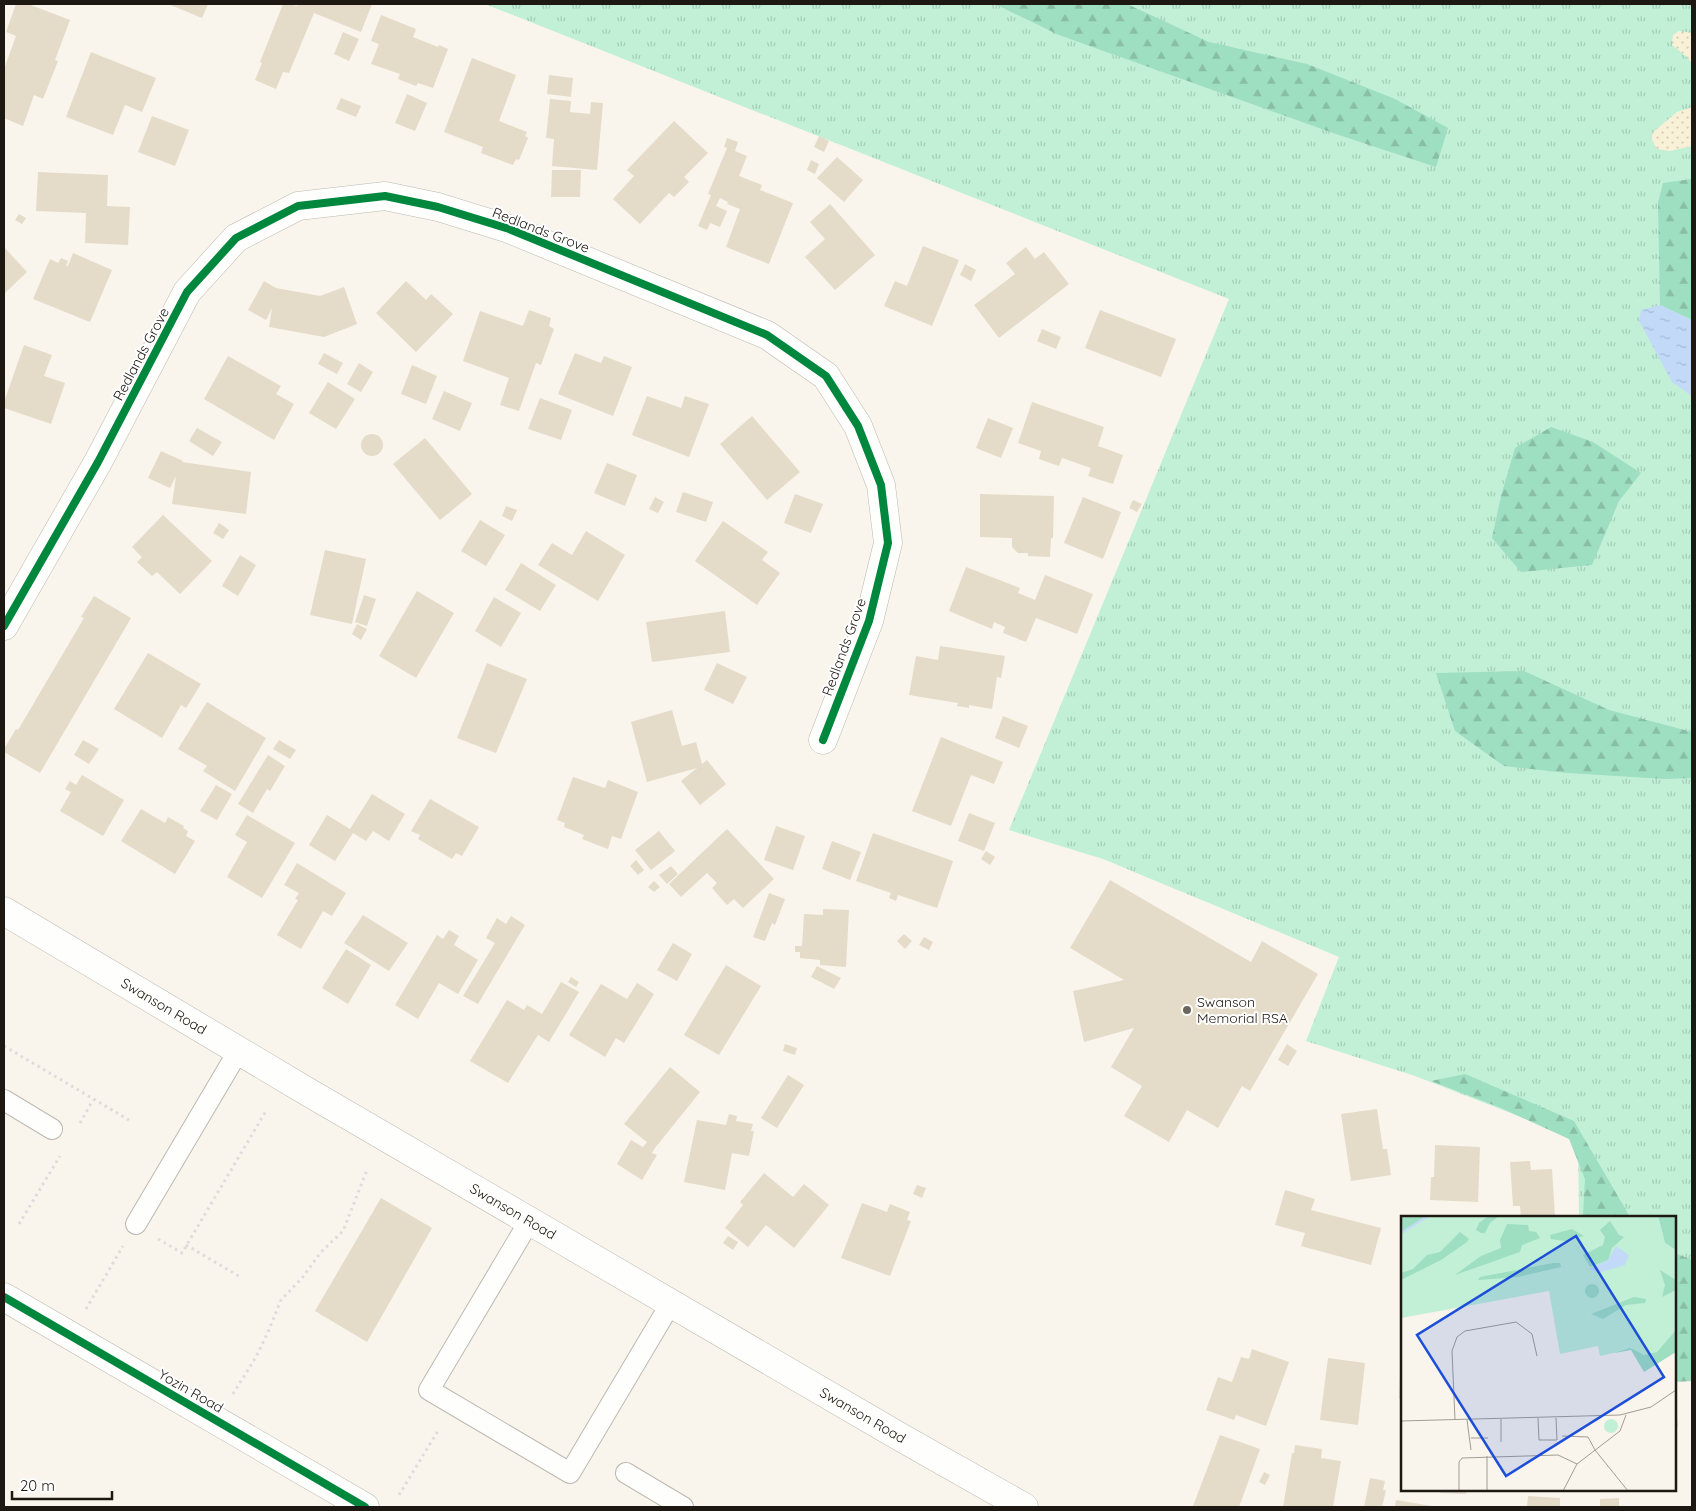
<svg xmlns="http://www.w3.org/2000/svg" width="1696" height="1511" font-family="Quicksand,sans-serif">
	<defs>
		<pattern id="grass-tufts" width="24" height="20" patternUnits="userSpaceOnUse" patternTransform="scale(1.25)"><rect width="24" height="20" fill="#c1f0d6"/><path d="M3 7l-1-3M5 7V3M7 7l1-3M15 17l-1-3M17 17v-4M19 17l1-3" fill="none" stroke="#a5cdb7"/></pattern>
		<pattern id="forest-firs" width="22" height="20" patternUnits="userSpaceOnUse" patternTransform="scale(1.25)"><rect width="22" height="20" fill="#9edec1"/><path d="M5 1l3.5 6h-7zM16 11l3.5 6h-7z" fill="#88bea5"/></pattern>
		<pattern id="sand-dots" width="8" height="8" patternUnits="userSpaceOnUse" patternTransform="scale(1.25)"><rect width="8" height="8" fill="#f8f1d8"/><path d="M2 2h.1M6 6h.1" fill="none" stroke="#d4ceb8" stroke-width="1.8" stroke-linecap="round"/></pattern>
		<pattern id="water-ripples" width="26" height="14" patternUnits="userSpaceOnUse" patternTransform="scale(1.25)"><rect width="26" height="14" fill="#c2daf8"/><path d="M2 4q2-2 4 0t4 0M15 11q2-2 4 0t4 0" fill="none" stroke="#a6bad4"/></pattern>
	</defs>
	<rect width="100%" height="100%" fill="#f9f5ec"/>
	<path fill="url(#grass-tufts)" d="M485 4H1692V1370H1675V1217H1579L1578 1139 1415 1076 1306 1041 1339 957 1103 859 1009 830 1229 299Z"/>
	<g fill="url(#forest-firs)">
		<path d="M995 4H1127L1209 42 1307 64 1395 99 1448 128 1436 167 1333 133 1059 35Z"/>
		<path d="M1692 179V320L1660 305 1658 203 1663 183Z"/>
		<path d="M1551 427 1593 442 1641 473 1619 501 1592 565 1521 572 1492 538 1501 496 1515 448Z"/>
		<path d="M1524 671 1609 710 1692 732V778L1665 779 1568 773 1504 766 1455 731 1436 673Z"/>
		<path d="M1465 1074 1574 1121 1630 1217H1583L1585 1179 1569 1139 1501 1108 1431 1081Z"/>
		<path d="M1675 1253 1692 1260V1381L1675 1382Z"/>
	</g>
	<g fill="url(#sand-dots)">
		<path d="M1679 31 1692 33V64L1688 58 1672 45 1673 35Z"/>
		<path d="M1689 108H1692V146L1670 151 1657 149 1652 140V133L1677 112Z"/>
	</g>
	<path fill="url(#water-ripples)" d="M1660 305 1692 320V396L1672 382 1639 321 1641 310Z"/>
	<g fill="#e5dbc9">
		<path d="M16 4H28L70 20 55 60 58 61 43 99 34 95 23 126 4 118V69L16 36 6 32Z"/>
		<path d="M168 4H208L202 18Z"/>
		<path d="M283 4H290L297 6 298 4H372L361 32 314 13 289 73 283 72 276 89 255 80 262 63 260 62Z"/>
		<path d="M381 15 416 29 413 37 438 47 439 45 448 49 433 88 418 83 416 86 398 79 400 74 371 64 379 44 371 41Z"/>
		<path d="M343 32 359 39 349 61 334 54Z"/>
		<path d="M91 52 156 78 142 112 125 105 113 135 66 117Z"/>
		<path d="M472 58 516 75 499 121 527 132 525 136 528 138 519 160 516 159 513 165 481 153 483 147 444 132Z"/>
		<path d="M549 75 573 78 571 97 547 94Z"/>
		<path d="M407 94 427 103 415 131 395 123Z"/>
		<path d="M341 98 361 106 356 117 336 109Z"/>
		<path d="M550 99 571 101 570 112 590 114 591 102 603 103 597 170 552 166 554 139 546 138Z"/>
		<path d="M152 116 189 130 175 166 138 152Z"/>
		<path d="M674 121 708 153 684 177 689 182 674 197 669 193 640 224 613 199 634 176 627 170Z"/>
		<path d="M819 136 829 141 824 152 814 147Z"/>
		<path d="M727 138 738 142 735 151 747 156 739 176 762 185 760 190 793 203 769 264 726 247 740 209 727 204 728 202 720 198 716 206 727 211 720 227 710 223 707 230 698 226 711 195 708 194 727 148 724 147Z"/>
		<path d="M837 157 863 180 844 202 817 178Z"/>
		<path d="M811 160 819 164 815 174 807 170Z"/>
		<path d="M552 170H581L580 197H551Z"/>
		<path d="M38 172 108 175 107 206 130 207 128 245 85 243 86 213 36 211Z"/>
		<path d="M830 204 875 255 835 290 805 257 825 239 810 222Z"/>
		<path d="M19 214 26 218 22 224 15 220Z"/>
		<path d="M923 246 959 260 932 326 884 306 895 281 907 286Z"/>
		<path d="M4 247 27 272 4 294Z"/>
		<path d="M1026 247 1035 259 1044 252 1069 284 999 338 974 305 1015 274 1006 263Z"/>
		<path d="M73 253 112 270 90 322 33 299 50 259 58 263 61 258 68 261 66 266H68Z"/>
		<path d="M965 264 976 270 971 281 960 275Z"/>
		<path d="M264 281 276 288 320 296 344 287 357 324 324 337 269 327 272 308 266 320 248 310Z"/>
		<path d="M406 281 426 300 431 294 453 314 416 352 376 313Z"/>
		<path d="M529 310 551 318 549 326 554 329 541 365 536 363 519 411 500 405 509 378 463 361 480 311 523 326Z"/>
		<path d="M1100 310 1176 339 1161 377 1085 348Z"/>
		<path d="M1042 329 1061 337 1056 349 1037 341Z"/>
		<path d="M24 345 52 355 44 376 65 383 51 424 4 408V402Z"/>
		<path d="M324 353 343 363 337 374 318 364Z"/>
		<path d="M575 353 601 363 604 356 632 367 613 416 558 394Z"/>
		<path d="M228 356 281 386 276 394 294 404 274 440 204 399Z"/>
		<path d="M359 363 373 372 361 392 347 384Z"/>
		<path d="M412 365 437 376 426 404 401 394Z"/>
		<path d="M328 382 355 399 336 429 309 413Z"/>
		<path d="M444 391 472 403 460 431 432 419Z"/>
		<path d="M647 396 681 408 685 396 709 404 689 457 632 435Z"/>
		<path d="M540 398 572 410 561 440 528 429Z"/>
		<path d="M1032 402 1104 427 1098 446 1123 455 1113 484 1088 476 1091 468 1062 458 1059 466 1039 459 1041 451 1018 443Z"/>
		<path d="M752 416 800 472 767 500 720 444Z"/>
		<path d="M988 418 1013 428 1001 458 976 448Z"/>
		<path d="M197 428 222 442 213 456 189 441Z"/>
		<circle cx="372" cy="445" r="11"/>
		<path d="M425 438 472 494 440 520 393 464Z"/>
		<path d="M161 451 183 461 182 462 251 472 246 514 172 504 176 476 170 488 148 478Z"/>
		<path d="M607 463 637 475 625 506 594 493Z"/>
		<path d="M683 492 713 502 706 522 676 512Z"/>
		<path d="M795 494 823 504 811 533 784 523Z"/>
		<path d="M980 494 1054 496 1053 538H1051L1050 557 1028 556V553H1018L1012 547V538L980 537Z"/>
		<path d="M655 497 664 502 658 513 649 509Z"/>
		<path d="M1083 497 1121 512 1103 559 1064 543Z"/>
		<path d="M1133 500 1142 504 1137 512 1129 508Z"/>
		<path d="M506 506 517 510 512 521 502 516Z"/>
		<path d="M163 515 212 561 180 594 157 572 152 576 137 562 142 557 132 547Z"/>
		<path d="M480 520 505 535 486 566 461 551Z"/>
		<path d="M723 521 768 552 762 560 780 573 757 605 695 561Z"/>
		<path d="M219 523 229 530 223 539 213 533Z"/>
		<path d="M586 531 625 555 598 601 538 565 552 543 572 555Z"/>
		<path d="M325 550 366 559 352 624 310 615Z"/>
		<path d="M240 555 256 565 238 596 222 586Z"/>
		<path d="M521 563 556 585 540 611 505 590Z"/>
		<path d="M966 567 1020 588 1018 593 1035 600 1045 575 1093 594 1077 634 1036 618 1026 642 1003 633 1005 627 994 622 992 629 949 611Z"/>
		<path d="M417 591 454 613 416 678 379 656Z"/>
		<path d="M364 595 376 599 367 626 355 622Z"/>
		<path d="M94 596 131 618 40 773 4 752V749L16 729 18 730 84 618 81 617Z"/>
		<path d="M494 597 521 613 501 647 475 631Z"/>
		<path d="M725 611 730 652 652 662 646 622Z"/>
		<path d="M357 624 367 629 361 640 352 634Z"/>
		<path d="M940 646 1005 656 1001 678 997 677 992 709 969 705V708L957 706 958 703 909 695 916 656 938 660Z"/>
		<path d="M148 653 201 684 186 708 181 705 162 738 114 709Z"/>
		<path d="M487 663 527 679 496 753 457 738Z"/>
		<path d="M717 663 747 677 733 704 704 690Z"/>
		<path d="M207 702 266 738 235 791 203 771 207 766 178 749Z"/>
		<path d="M672 710 682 746 696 742 702 764 707 760 726 784 700 805 681 781 697 768 647 782 631 722Z"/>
		<path d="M1003 716 1028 726 1019 748 995 738Z"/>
		<path d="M941 737 1003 762 994 784 971 775 951 826 912 811Z"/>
		<path d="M83 740 99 749 89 764 74 755Z"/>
		<path d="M279 740 296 750 290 759 273 749Z"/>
		<path d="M268 755 285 766 270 791 267 789 253 813 238 804Z"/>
		<path d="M82 775 124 800 103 836 60 811 71 792 65 789 70 781 76 785Z"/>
		<path d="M573 777 605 788 608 780 638 792 621 839 612 836 608 849 582 839 584 835 564 827 565 823 557 820Z"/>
		<path d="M216 785 232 794 217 820 200 811Z"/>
		<path d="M372 794 405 814 389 841 373 831 366 841 353 833 335 861 309 845 327 815 350 829Z"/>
		<path d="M430 799 479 827 462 856 456 853 452 859 418 839 420 835 411 831Z"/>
		<path d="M141 809 165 823 168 817 184 826 183 828 188 831 186 836 195 841 175 874 121 841Z"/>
		<path d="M969 813 995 823 984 851 958 841Z"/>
		<path d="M247 815 295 843 262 898 227 877 247 842 235 835Z"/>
		<path d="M776 826 805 836 793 870 764 860Z"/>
		<path d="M727 829 774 879 743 908 734 899 727 905 712 888 717 883 707 873 681 897 669 884Z"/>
		<path d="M659 831 675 851 651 870 635 850Z"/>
		<path d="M873 833 953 861 937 908 898 895 896 901 889 898 891 893 856 881Z"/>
		<path d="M832 841 861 852 850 880 822 869Z"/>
		<path d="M986 851 995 857 990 865 981 859Z"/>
		<path d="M636 860 644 870 638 875 630 866Z"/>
		<path d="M297 863 346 893 332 916 323 911 301 949 277 935 298 900 295 899 299 893 284 885Z"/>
		<path d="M671 866 678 874 667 884 659 875Z"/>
		<path d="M1110 880 1251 962 1262 941 1318 974 1250 1091 1242 1086 1218 1128 1187 1110 1169 1142 1124 1116 1142 1086 1111 1067 1134 1028 1084 1042 1073 991 1124 980 1070 948Z"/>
		<path d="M654 881 660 887 654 892 648 887Z"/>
		<path d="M769 893 785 899 775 925 772 923 765 941 753 937Z"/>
		<path d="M823 909 849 910 846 967 820 965V960L800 958V952H795V946H802L804 914 823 915Z"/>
		<path d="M363 915 408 943 389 971 344 943Z"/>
		<path d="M511 916 525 925 478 1004 463 996 495 943 486 938 497 918 506 924Z"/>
		<path d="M449 930 459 936 454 945 478 960 458 994 439 983 418 1019 395 1005 437 935 443 939Z"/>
		<path d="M904 934 912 941 905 949 897 941Z"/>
		<path d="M924 937 933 942 929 950 919 945Z"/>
		<path d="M673 943 692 954 677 981 657 970Z"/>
		<path d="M346 949 371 965 348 1004 322 988Z"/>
		<path d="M726 965 761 986 719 1055 684 1035Z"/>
		<path d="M817 966 841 978 834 989 811 977Z"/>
		<path d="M571 977 579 982 576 987 568 982Z"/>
		<path d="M561 982 579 992 549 1042 538 1035 508 1083 470 1061 507 1000 524 1010 527 1005 542 1014Z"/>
		<path d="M637 983 654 994 624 1043 616 1038 605 1057 569 1035 601 984 627 999Z"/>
		<path d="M785 1044 797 1048 795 1055 783 1051Z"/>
		<path d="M1287 1044 1297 1051 1288 1066 1278 1060Z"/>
		<path d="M670 1067 700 1092 655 1148 652 1153 657 1155 642 1180 617 1164 631 1140 643 1147 647 1142 624 1124Z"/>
		<path d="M788 1075 804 1085 777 1128 761 1118Z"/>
		<path d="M1377 1109 1383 1149H1387L1391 1175 1351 1181 1341 1114Z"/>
		<path d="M729 1114 737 1116 736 1121 753 1124 751 1131H754L749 1156 732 1153 725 1190 684 1182 697 1120 726 1125Z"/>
		<path d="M1435 1145 1480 1147 1478 1202 1430 1200 1431 1177H1434Z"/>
		<path d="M1530 1161 1531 1170 1552 1169 1555 1217H1521L1520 1206H1513L1510 1162Z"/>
		<path d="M764 1173 793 1197 804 1184 829 1205 794 1248 766 1225 748 1247 725 1228 743 1205 740 1202Z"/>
		<path d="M917 1185 926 1188 922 1198 913 1194Z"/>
		<path d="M1285 1190 1315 1199 1311 1210 1381 1228 1371 1265 1301 1246 1305 1233 1275 1225Z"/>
		<path d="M381 1198 432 1228 367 1342 315 1311Z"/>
		<path d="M862 1203 887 1212 890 1204 910 1212 907 1220 911 1221 890 1276 841 1258Z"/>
		<path d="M728 1236 738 1242 733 1250 723 1243Z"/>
		<path d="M1252 1349 1289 1362 1266 1426 1236 1415 1234 1420 1206 1410 1218 1377 1232 1382 1241 1357 1249 1359Z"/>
		<path d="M1328 1358 1365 1363 1358 1425 1320 1420Z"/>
		<path d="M1400 1371H1402V1399H1399Z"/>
		<path d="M1675 1403H1676L1678 1427H1675Z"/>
		<path d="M1220 1435 1260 1449 1239 1507H1195L1193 1506Z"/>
		<path d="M1295 1445 1322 1449 1321 1458 1341 1461 1333 1507H1283L1292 1453H1294Z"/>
		<path d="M1264 1472 1270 1475 1265 1485 1259 1482Z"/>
		<path d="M1370 1478 1385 1481 1383 1490H1386L1382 1507H1364Z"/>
		<path d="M1441 1490H1467L1466 1494 1440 1493Z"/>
		<path d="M1528 1496 1560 1498V1507H1527Z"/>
		<path d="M1619 1498V1507H1600V1499Z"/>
		<path d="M1396 1500 1432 1506V1507H1395Z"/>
	</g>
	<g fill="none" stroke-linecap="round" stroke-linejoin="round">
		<defs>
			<g id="lane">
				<path d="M4 1100 52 1129"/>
				<path d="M530 1220 429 1390 570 1473 671 1303"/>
				<path d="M136 1224 239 1050"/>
				<path d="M626 1473 683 1507"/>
			</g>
			<g id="street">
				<path d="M4 626 98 462 187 292 236 238 298 206 385 196 438 207 509 229 767 335 826 376 858 426 881 485 888 543 869 621 823 740"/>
				<path d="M4 1297 365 1507"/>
			</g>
			<g id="secondary">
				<path id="s1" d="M4 911 308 1092 902 1438 1024 1507"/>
			</g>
		</defs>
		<use href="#lane" stroke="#bdb9b2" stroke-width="22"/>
		<use href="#street" stroke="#bdb9b2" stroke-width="29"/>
		<use href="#secondary" stroke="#bdb9b2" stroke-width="29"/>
		<g stroke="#dedcda" stroke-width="3" stroke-dasharray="2.5 4" stroke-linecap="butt">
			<path d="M4 1046 129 1120"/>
			<path d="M80 1123 93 1100"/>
			<path d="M19 1224 60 1156"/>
			<path d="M158 1239 182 1253 266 1111"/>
			<path d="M186 1245 242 1278"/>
			<path d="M86 1309 123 1246"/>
			<path d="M233 1394 256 1357 268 1332 281 1300 302 1278 321 1252 343 1231 367 1170"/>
			<path d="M399 1495 439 1429"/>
		</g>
		<use href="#lane" stroke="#fefefc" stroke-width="20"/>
		<use href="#street" stroke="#fefefc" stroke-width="28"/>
		<use href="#secondary" stroke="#fefefc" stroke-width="28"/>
		<defs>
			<g id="cycleway">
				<path d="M4 626 98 462 187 292 236 238 298 206 385 196 438 207 509 229 767 335 826 376 858 426 881 485 888 543 869 621 823 740"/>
				<path d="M4 1297 365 1507"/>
			</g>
		</defs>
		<use href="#cycleway" stroke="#fff" stroke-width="11"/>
		<use href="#cycleway" stroke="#00873e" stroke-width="8"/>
	</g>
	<circle fill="#6a665e" stroke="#fff" stroke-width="2" cx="1187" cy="1010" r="5"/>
	<g text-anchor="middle" stroke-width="4" stroke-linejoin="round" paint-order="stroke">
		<g font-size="14" fill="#1d1912" stroke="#fff">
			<text transform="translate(541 230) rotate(21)" y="5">Redlands Grove</text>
			<text transform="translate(141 354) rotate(-62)" y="5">Redlands Grove</text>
			<text transform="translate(844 647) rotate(-70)" y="5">Redlands Grove</text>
			<text dy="5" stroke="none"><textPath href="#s1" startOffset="186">Swanson Road</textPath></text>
			<text dy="5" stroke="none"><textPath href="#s1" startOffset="591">Swanson Road</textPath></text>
			<text transform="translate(191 1391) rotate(30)" y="5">Yozin Road</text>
			<text dy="5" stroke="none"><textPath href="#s1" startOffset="996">Swanson Road</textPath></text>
		</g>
		<g font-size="14" fill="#1d1912" stroke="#fff" text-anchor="start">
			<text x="1197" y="1007">Swanson<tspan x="1197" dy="16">Memorial RSA</tspan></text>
		</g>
	</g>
	<g transform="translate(1401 1216)">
		<rect width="275" height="275" fill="#f9f5ec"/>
		<path d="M19 0H257L264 27 275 34V135L244 155 230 133 199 140 197 130 159 138 148 75 0 102V11ZM203 210a7 7 0 1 1 14 0a7 7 0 1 1-14 0Z" fill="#c1f0d6"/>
		<path d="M0 0H27L0 17ZM87 0H98L89 7 84 17H80L75 14 78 7ZM257 0H275V34L264 27ZM209 5 218 19 223 21 211 32 207 44 189 51 182 39 202 29 204 21 199 14ZM106 8 127 9 128 15 135 16 139 22 121 29 119 36 54 59 80 40 100 32 99 24ZM171 13 183 20 164 25 150 23 149 19ZM59 16 68 23 66 26 40 44 0 64V57L12 53 26 39 39 36ZM152 47H159L160 51 117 61 77 64 79 61ZM259 54 275 64V74L261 81 264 69ZM184 75a7 7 0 1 1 14 0a7 7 0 1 1-14 0ZM233 81 245 83 244 87 225 89 202 103 190 98ZM275 114V136L243 156 230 134 213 137 229 132 243 139 256 136Z" fill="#9edec1"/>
		<path d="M215 30 228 39 224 49 198 57 188 53 207 44Z" fill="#c2daf8"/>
		<path fill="none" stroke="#c2daf8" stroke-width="2.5" d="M0 17 27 0"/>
		<path fill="none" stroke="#a19d95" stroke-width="1" d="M137 202 138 224H156L155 202M100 203V226M54 204 51 135 56 121 64 115 115 106 131 118 136 140M66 204 70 234M0 205 219 199 250 191 275 174M161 220 187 221 194 234 227 275M70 222H87M58 275V246L61 242 157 239 176 248M86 275V240M162 275 176 248 219 215 225 199"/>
		<path fill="#1d4ed8" fill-opacity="0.15" stroke="#1d4ed8" stroke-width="2.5" d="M175 20 263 161 105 260 16 119Z"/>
		<rect width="275" height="275" fill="none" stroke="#1d1912" stroke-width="2.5"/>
	</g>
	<rect width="1696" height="1511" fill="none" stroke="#1d1912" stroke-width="10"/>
	<path d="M12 1491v8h100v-8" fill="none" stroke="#1d1912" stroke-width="2.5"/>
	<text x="20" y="1491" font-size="15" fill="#1d1912" stroke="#ffffff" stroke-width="4" paint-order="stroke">20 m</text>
</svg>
